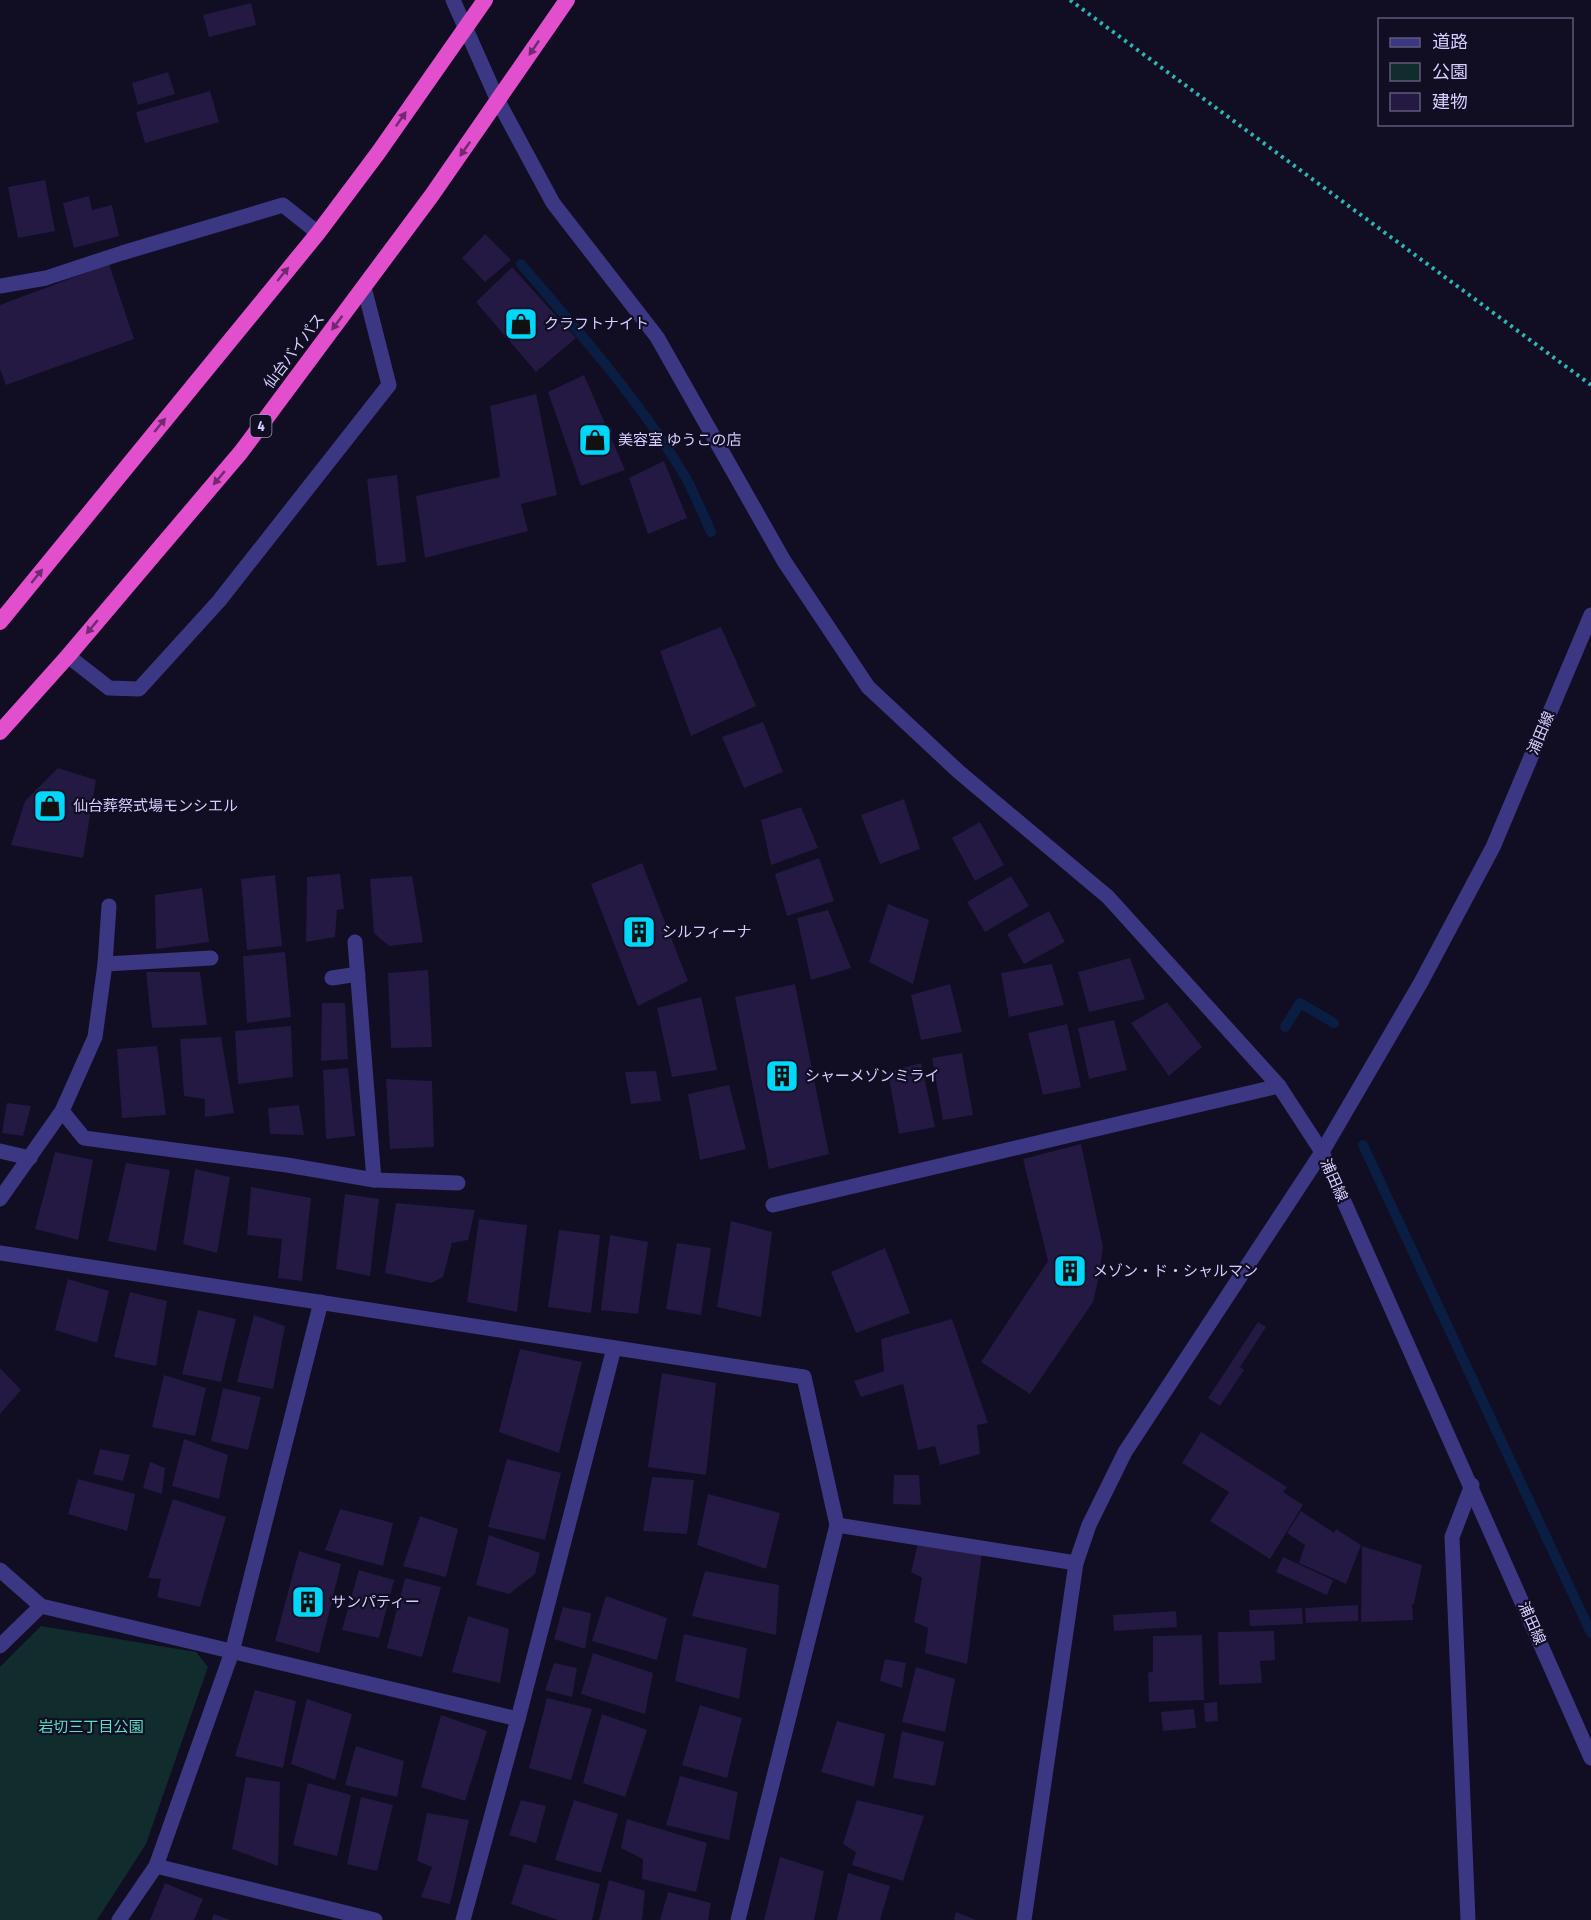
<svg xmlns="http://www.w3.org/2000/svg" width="1591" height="1920" font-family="'Fira Sans Condensed','Noto Sans JP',sans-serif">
	<rect width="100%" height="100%" fill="#110d22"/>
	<path fill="#102c2c" d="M41 1626 196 1652 208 1667 146 1844 97 1920H0V1667Z"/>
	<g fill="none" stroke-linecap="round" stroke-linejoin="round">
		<g stroke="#0a1d43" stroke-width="10">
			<path d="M521 264C578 331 641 402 686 478 695 495 703 514 711 532"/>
			<path d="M1285 1027 1300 1003 1334 1023"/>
			<path d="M1363 1145 1591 1633"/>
		</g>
	</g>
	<g fill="#231943">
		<path d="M251 3 256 25 209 37 203 15Z"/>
		<path d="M168 72 175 94 138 105 132 83Z"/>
		<path d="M210 91 219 122 145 143 136 112Z"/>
		<path d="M45 180 55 231 18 238 8 187Z"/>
		<path d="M89 196 92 210 112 205 119 236 74 248 63 203Z"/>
		<path d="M485 234 511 260 485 282 462 258Z"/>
		<path d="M109 264 134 339 6 385 0 369V305Z"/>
		<path d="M512 267 576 338 536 372 476 302Z"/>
		<path d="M584 375 625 470 581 486 548 392Z"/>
		<path d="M536 394 557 495 521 504 528 531 425 558 416 496 500 477 490 406Z"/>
		<path d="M664 461 687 518 648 534 629 478Z"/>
		<path d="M397 475 406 562 377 566 367 479Z"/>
		<path d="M721 627 756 706 691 736 660 651Z"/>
		<path d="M763 722 783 772 744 788 722 737Z"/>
		<path d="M58 768 96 780 83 858 11 845 25 801Z"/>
		<path d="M904 799 920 849 880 864 861 815Z"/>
		<path d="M801 807 818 848 771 865 761 820Z"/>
		<path d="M980 822 1004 865 975 881 952 838Z"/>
		<path d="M819 858 834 901 787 916 775 874Z"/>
		<path d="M642 863 688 981 638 1006 591 884Z"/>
		<path d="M340 874 344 909 337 910 335 937 306 942 307 877Z"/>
		<path d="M275 875 282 946 247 950 241 879Z"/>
		<path d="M412 876 423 942 389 946 374 933 370 879Z"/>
		<path d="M1011 876 1029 906 985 932 967 902Z"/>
		<path d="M202 888 209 942 156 949 155 895Z"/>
		<path d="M888 904 929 920 913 984 869 962Z"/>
		<path d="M828 910 851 968 811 980 797 918Z"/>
		<path d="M1049 911 1065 942 1024 964 1007 934Z"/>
		<path d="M285 952 291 1017 247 1023 243 956Z"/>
		<path d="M1130 958 1145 999 1089 1012 1078 972Z"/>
		<path d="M1052 964 1064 1005 1009 1017 1001 973Z"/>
		<path d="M428 970 432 1047 391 1048 388 973Z"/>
		<path d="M146 972H200L207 1025 152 1028Z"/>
		<path d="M795 984 829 1154 769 1169 735 997Z"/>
		<path d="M950 984 962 1032 921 1040 911 995Z"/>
		<path d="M701 997 717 1070 672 1077 657 1008Z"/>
		<path d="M1167 1002 1202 1047 1169 1076 1131 1023Z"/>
		<path d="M322 1003H345L348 1059 321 1061Z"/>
		<path d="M1114 1020 1127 1070 1089 1079 1078 1028Z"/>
		<path d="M1067 1024 1081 1087 1043 1095 1028 1033Z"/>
		<path d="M291 1026 293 1077 238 1084 235 1031Z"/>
		<path d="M221 1037 234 1113 205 1117V1099L184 1096 180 1039Z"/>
		<path d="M157 1046 166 1115 122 1118 117 1049Z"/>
		<path d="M962 1053 973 1115 943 1120 932 1058Z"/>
		<path d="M921 1063 935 1127 899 1134 888 1072Z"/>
		<path d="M348 1068 355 1136 326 1139 323 1070Z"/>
		<path d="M656 1071 661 1101 631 1104 625 1072Z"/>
		<path d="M386 1079 432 1081 434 1147 390 1149Z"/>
		<path d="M729 1085 746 1149 700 1160 688 1094Z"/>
		<path d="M7 1103 31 1106 23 1136 2 1133Z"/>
		<path d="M299 1105 304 1135 270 1134 268 1108Z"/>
		<path d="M1081 1144 1103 1247 1098 1281 1093 1302 1030 1394 981 1362 1048 1261 1023 1159Z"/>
		<path d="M55 1152 93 1160 78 1240 35 1229Z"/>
		<path d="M126 1163 170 1170 156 1251 108 1241Z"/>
		<path d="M195 1169 230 1177 217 1253 183 1244Z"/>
		<path d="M251 1187 311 1198 302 1281 278 1278 282 1239 247 1235Z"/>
		<path d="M345 1194 379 1199 370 1276 336 1269Z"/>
		<path d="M396 1203 475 1210 468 1240 452 1243 443 1277 431 1283 385 1273Z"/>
		<path d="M479 1219 527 1225 517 1312 467 1302Z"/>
		<path d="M731 1221 772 1232 761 1317 717 1307Z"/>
		<path d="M559 1230 600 1235 591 1313 548 1307Z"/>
		<path d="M610 1235 648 1242 638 1314 601 1310Z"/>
		<path d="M677 1243 711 1248 701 1315 666 1309Z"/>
		<path d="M885 1248 910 1313 856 1333 831 1272Z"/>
		<path d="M68 1279 109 1291 97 1343 55 1330Z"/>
		<path d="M130 1292 167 1301 156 1366 114 1357Z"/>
		<path d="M198 1310 236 1319 221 1382 182 1374Z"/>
		<path d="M254 1315 285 1326 273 1389 237 1382Z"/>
		<path d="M952 1319 988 1423 977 1425 980 1454 940 1465 935 1446 918 1450 903 1384 861 1397 854 1381 884 1371 881 1339Z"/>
		<path d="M1258 1322 1266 1327 1240 1367 1244 1370 1220 1406 1208 1398Z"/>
		<path d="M520 1349 582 1362 559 1453 499 1432Z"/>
		<path d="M0 1368 21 1390 0 1414Z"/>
		<path d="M662 1373 716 1383 706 1475 648 1467Z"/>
		<path d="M164 1375 206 1388 195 1436 152 1427Z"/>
		<path d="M223 1388 261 1397 248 1450 211 1441Z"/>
		<path d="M1201 1432 1287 1487 1283 1492 1303 1505 1270 1559 1210 1521 1229 1492 1182 1463Z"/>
		<path d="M184 1439 228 1455 219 1499 172 1486Z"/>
		<path d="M100 1449 130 1455 123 1481 93 1474Z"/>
		<path d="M507 1459 561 1473 545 1540 488 1527Z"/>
		<path d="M150 1462 165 1468 162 1494 143 1488Z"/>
		<path d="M894 1475H919L921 1505 893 1504Z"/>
		<path d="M652 1477 694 1480 687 1534 643 1531Z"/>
		<path d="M78 1479 135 1494 127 1531 68 1514Z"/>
		<path d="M708 1494 780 1513 766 1569 697 1545Z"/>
		<path d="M173 1499 226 1517 200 1607 157 1597 161 1579 148 1578Z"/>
		<path d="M340 1509 393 1523 383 1566 325 1550Z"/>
		<path d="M1301 1511 1334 1533 1336 1529 1361 1545 1346 1584 1299 1563 1305 1545 1287 1533Z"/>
		<path d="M420 1516 458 1529 446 1577 403 1566Z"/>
		<path d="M489 1535 540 1553 535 1574 509 1594 476 1585Z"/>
		<path d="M919 1539 982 1553 967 1664 925 1653 928 1628 914 1622 922 1578 911 1572Z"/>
		<path d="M1362 1546 1422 1565 1414 1604H1412L1413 1620 1361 1622Z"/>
		<path d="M299 1551 341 1564 319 1653 275 1641Z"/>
		<path d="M1283 1557 1333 1580 1327 1595 1276 1572Z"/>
		<path d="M359 1570 394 1580 379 1638 342 1630Z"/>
		<path d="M705 1571 779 1585 776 1635 692 1616Z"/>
		<path d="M405 1578 441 1587 422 1657 387 1648Z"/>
		<path d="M606 1596 667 1618 657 1660 592 1641Z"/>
		<path d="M1358 1605V1621L1306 1623 1305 1608Z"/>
		<path d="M563 1607 591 1613 585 1649 554 1639Z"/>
		<path d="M1302 1608 1303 1624 1250 1626 1249 1610Z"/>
		<path d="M1176 1611 1177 1627 1114 1631 1113 1615Z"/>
		<path d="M468 1616 509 1629 500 1683 452 1672Z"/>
		<path d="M1274 1631 1275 1660 1260 1661 1262 1683 1219 1685 1218 1632Z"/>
		<path d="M684 1634 747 1648 739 1699 675 1681Z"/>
		<path d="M1202 1635 1204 1700 1149 1702 1148 1673 1153 1671V1636Z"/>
		<path d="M593 1653 653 1673 645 1714 581 1694Z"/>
		<path d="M885 1659 906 1663 902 1688 880 1681Z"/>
		<path d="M554 1663 577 1668 572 1697 545 1690Z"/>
		<path d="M916 1667 955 1679 945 1732 902 1722Z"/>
		<path d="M255 1690 296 1701 283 1768 235 1756Z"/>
		<path d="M547 1698 592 1709 571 1780 529 1768Z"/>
		<path d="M307 1699 352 1714 335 1780 291 1764Z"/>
		<path d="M1217 1702 1218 1721 1205 1722 1204 1703Z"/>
		<path d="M700 1705 742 1718 727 1778 682 1765Z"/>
		<path d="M1194 1709 1196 1728 1163 1731 1161 1712Z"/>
		<path d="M602 1714 647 1730 625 1797 583 1783Z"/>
		<path d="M441 1715 487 1731 465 1801 421 1787Z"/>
		<path d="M837 1721 885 1734 874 1787 821 1772Z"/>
		<path d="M902 1731 944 1742 935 1786 893 1778Z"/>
		<path d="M356 1746 404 1761 397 1797 345 1785Z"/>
		<path d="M680 1776 738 1792 729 1840 666 1825Z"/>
		<path d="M246 1777 280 1782 278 1866 232 1849Z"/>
		<path d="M308 1783 351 1795 337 1856 293 1845Z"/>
		<path d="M361 1797 393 1805 377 1871 347 1864Z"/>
		<path d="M521 1800 546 1806 536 1843 509 1835Z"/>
		<path d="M574 1800 618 1814 601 1873 555 1860Z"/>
		<path d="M857 1800 924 1816 903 1881 852 1865 856 1852 843 1844Z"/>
		<path d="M427 1813 469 1820 450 1904 421 1897 432 1867 417 1861Z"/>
		<path d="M627 1819 707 1843 696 1892 642 1879 643 1859 621 1848Z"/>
		<path d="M780 1857 824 1871 814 1920H764Z"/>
		<path d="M524 1864 600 1884 592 1920H558L511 1904Z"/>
		<path d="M848 1873 890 1886 880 1920H837Z"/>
		<path d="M609 1880 645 1891 642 1920H599Z"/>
		<path d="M165 1883 203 1899 194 1920H150Z"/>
		<path d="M668 1892 711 1903 708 1920H660Z"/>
		<path d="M956 1912 976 1920H954Z"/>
		<path d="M214 1914 230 1920H212Z"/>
	</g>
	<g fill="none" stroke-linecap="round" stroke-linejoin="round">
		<path stroke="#2cb5b2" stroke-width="4" stroke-dasharray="3 4.5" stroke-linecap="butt" d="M1070 0 1591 385"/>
		<g stroke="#3c3782" stroke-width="15">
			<path d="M0 286 46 278 122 253 283 205 318 233"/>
			<path d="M68 656 109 688 139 689 219 601 389 385 364 287"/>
			<path d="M355 942 374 1180"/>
			<path d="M105 964 211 958"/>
			<path d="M332 978 358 974"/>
			<path d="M62 1111 84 1138 287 1165 374 1180 458 1183"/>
			<path d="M0 1151 30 1158"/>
			<path d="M0 1199 62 1111 95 1037 105 964 109 906"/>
			<path d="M773 1205 1279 1086"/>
			<path d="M0 1253 804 1377 837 1525 738 1920"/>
			<path d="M837 1525 1076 1563"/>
			<path d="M0 1570 41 1606 518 1719"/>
			<path d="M0 1646 41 1606"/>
			<path d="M156 1866 375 1920"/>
			<path d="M119 1920 156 1866 232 1652 321 1302"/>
			<path d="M463 1920 518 1719 614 1348"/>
			<path d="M1468 1920 1452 1537 1472 1485"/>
		</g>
		<g stroke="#3c3782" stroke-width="15">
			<path d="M453 0 498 101 553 203 657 337 784 561 868 687 959 772 1108 897 1279 1086 1322 1152 1591 1758"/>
			<path d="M1024 1920 1076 1563 1089 1525 1125 1452 1322 1152 1420 984 1493 847 1591 615"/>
		</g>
		<g stroke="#e24fcc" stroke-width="16">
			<path d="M0 622 318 233 378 153 485 0"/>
			<path d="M0 732 68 656 241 452 432 195 567 0"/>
		</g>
	</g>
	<defs><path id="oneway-solid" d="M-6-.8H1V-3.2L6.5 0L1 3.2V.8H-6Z" transform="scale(1.5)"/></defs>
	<g fill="#6f2b6e">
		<use href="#oneway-solid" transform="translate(534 48) rotate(124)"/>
		<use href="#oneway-solid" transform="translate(401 119) rotate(-55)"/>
		<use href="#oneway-solid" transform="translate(465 149) rotate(125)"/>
		<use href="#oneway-solid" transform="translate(283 274) rotate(-51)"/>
		<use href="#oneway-solid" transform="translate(337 323) rotate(127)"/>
		<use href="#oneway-solid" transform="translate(160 425) rotate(-51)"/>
		<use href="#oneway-solid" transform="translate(219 478) rotate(130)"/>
		<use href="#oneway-solid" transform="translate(37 576) rotate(-51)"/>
		<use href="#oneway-solid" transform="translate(92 627) rotate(130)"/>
	</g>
	<defs>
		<symbol id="shop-square" viewBox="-11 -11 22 22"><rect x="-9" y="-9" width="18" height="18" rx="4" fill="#00d7f9" stroke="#110d22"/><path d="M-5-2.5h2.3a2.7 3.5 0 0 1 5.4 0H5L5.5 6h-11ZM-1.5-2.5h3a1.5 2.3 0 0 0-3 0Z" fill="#111"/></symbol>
		<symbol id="building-square" viewBox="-11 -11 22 22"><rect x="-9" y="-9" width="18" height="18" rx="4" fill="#00d7f9" stroke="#110d22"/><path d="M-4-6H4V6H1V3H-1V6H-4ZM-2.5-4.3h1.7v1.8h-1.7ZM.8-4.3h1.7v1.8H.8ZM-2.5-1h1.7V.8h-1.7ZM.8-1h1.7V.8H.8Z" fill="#111"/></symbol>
	</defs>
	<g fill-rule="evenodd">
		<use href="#shop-square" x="502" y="305" width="38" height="38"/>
		<use href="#shop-square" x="576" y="421" width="38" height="38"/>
		<use href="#shop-square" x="31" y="787" width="38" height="38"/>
		<use href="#building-square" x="620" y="913" width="38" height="38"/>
		<use href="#building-square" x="763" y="1057" width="38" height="38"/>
		<use href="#building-square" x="1051" y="1252" width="38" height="38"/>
		<use href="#building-square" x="289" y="1583" width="38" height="38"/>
	</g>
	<g text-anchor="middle" stroke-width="4.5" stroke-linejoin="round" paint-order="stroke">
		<rect fill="#110d22" stroke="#9a94bd" stroke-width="1.5" x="250.5" y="415" width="21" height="22" rx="4.5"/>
		<g font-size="14" font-weight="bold" fill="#d5ceff">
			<text x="261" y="431">4</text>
		</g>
		<g font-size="15" fill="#d5ceff" stroke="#110d22" text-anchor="start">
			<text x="544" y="329">クラフトナイト</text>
			<text x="618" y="445">美容室 ゆうこの店</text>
			<text x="73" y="811">仙台葬祭式場モンシエル</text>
			<text x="662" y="937">シルフィーナ</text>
			<text x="805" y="1081">シャーメゾンミライ</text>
			<text x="1093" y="1276">メゾン・ド・シャルマン</text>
			<text x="331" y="1607">サンパティー</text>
		</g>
		<g font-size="15" fill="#d5ceff" stroke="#110d22">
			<text transform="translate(294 351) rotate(-53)" y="5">仙台バイパス</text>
			<text transform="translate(1541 733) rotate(-67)" y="5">浦田線</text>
			<text transform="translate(1334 1180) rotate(66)" y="5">浦田線</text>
			<text transform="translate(1532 1623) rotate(66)" y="5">浦田線</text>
		</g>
		<g font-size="15" fill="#58e1c4" stroke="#110d22">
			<text x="91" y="1732">岩切三丁目公園</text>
		</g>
	</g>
	<rect x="1378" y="18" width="195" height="108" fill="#110d22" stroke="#5f5a7a" stroke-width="1.5"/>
	<rect x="1390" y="38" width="30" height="9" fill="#3c3782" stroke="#5f5a7a" stroke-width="1.5"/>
	<text x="1432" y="48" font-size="18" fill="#d5ceff">道路</text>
	<rect x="1390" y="63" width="30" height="18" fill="#102c2c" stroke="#5f5a7a" stroke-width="1.5"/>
	<text x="1432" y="78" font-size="18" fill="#d5ceff">公園</text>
	<rect x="1390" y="93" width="30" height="18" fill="#231943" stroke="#5f5a7a" stroke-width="1.5"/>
	<text x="1432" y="108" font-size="18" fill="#d5ceff">建物</text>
</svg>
